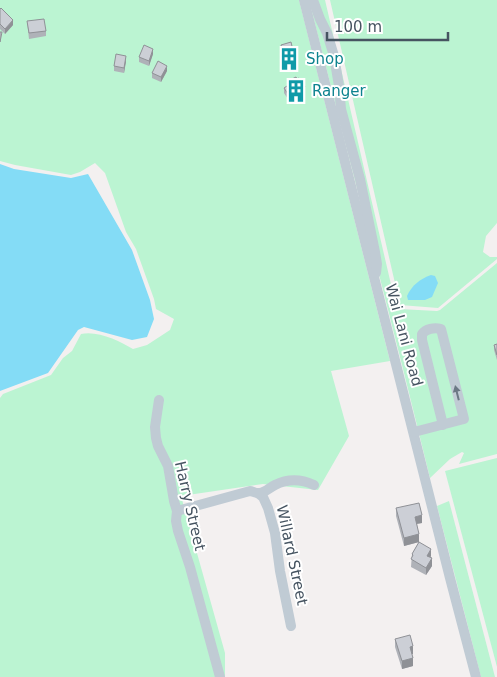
<svg xmlns="http://www.w3.org/2000/svg" width="497" height="677" font-family="'DejaVu Sans',sans-serif">
	<rect width="100%" height="100%" fill="#f3f0f0"/>
	<g fill="#bbf4d2">
		<path d="M0 0H299L390 361 331 371 349 436 318 490 263 484 181 496 225 653V677H0V398L3 394 51 375 63 358 72 351 81 334C97 330 120 341 133 349L147 345 170 330 174 319 156 309 154 299 136 249 126 232 105 173 95 163 80 172 71 175 15 165 0 161Z"/>
		<path d="M309 0H325L396 306 399 309 437 311 440 310 497 263V454L459 464 464 453 462 452 450 459 430 478C391 318 349 159 309 0Z"/>
		<path d="M330 0H497V223L486 236 483 252 490 257H497V259L438 308 400 305Z"/>
		<path d="M497 458V667L445 471Z"/>
		<path d="M449 501 495 677H481L437 506Z"/>
	</g>
	<g fill="#84dcf6">
		<path d="M0 164 14 169 71 178 88 174 132 250 150 300 154 319 147 337 132 340 84 327 78 330 48 373 0 391Z"/>
		<path d="M431 275 435 276 438 283 432 297 425 300H408L407 296C412 285 420 279 431 275Z"/>
	</g>
	<g fill="none" stroke-linecap="round" stroke-linejoin="round">
		<g stroke="#c0cbd4" stroke-width="10">
			<path d="M304 0 450 578 476 677"/>
			<path d="M313 0 320 19 327 33 334 56 339 86 341 109 360 179 375 252 377 264 376 273"/>
			<path d="M159 400 155 427 156 438 158 446 168 466 174 501 177 511 176 521 178 531 190 567 220 677"/>
			<path d="M414 432 464 419 441 329C434 327 426 329 422 334V340L443 425"/>
			<path d="M258 493 263 497 268 508 275 533 280 571 291 626"/>
			<path d="M177 511 250 491C252 491 255 493 258 493 264 494 270 487 275 485 289 478 301 479 314 485"/>
		</g>
	</g>
	<g fill="#afb2b8">
		<path d="M0 9 13 25 5 34 0 29Z"/>
		<path d="M27 21 46 31V36L29 39Z"/>
		<path d="M281 45 296 68 286 71 281 51Z"/>
		<path d="M153 54 149 66 139 62V57Z"/>
		<path d="M126 61 124 73 114 71V66Z"/>
		<path d="M167 71 161 82 152 78V73Z"/>
		<path d="M288 81 305 92 302 95V97L296 102 294 100 290 102 284 93V88L288 85Z"/>
		<path d="M497 344V360L494 350V345Z"/>
		<path d="M396 508 422 523 417 524 419 542 431 556 430 557 432 566 426 575 411 567 412 554 419 542 404 546 396 516Z"/>
		<path d="M395 639 413 654H412L413 666 402 669 395 647Z"/>
	</g>
	<g fill="#8f9196">
		<path d="M13 20V25L5 34V29Z"/>
		<path d="M153 49V54L149 66V61Z"/>
		<path d="M126 56V61L124 73V68Z"/>
		<path d="M296 63V68L286 71V66Z"/>
		<path d="M167 66V71L161 82V77Z"/>
		<path d="M305 87V92L302 95V97L296 102V96L301 90Z"/>
		<path d="M294 94V100L290 102V97Z"/>
		<path d="M422 515V523L415 524V517Z"/>
		<path d="M419 534V542L404 546V538Z"/>
		<path d="M431 549V556L427 564V556Z"/>
		<path d="M432 558V566L426 575V568Z"/>
		<path d="M413 646V654L410 655V647Z"/>
		<path d="M413 658V666L402 669V661Z"/>
	</g>
	<g fill="#cccfd6" stroke="#8f9196">
		<path d="M1 8 13 20 5 29 0 24V9Z"/>
		<path d="M44 19 46 31 29 33 27 21Z"/>
		<path d="M0 32H2L0 42Z"/>
		<path d="M291 42 296 63 286 66 281 45Z"/>
		<path d="M144 45 153 49 149 61 139 57Z"/>
		<path d="M116 54 126 56 124 68 114 66Z"/>
		<path d="M158 61 167 66 161 77 152 73Z"/>
		<path d="M296 77 297 79 299 78 305 87 301 90 302 92 296 96 294 94 290 97 284 88 290 84 288 81Z"/>
		<path d="M497 344V355L494 345Z"/>
		<path d="M419 503 422 515 415 517 419 534 404 538 396 508Z"/>
		<path d="M419 542 431 549 427 556 432 558 426 568 411 559 413 555 412 554Z"/>
		<path d="M410 635 413 646 410 647 413 658 402 661 395 639Z"/>
	</g>
	<defs><path id="oneway-solid" d="M-6-.8H1V-3.2L6.5 0L1 3.2V.8H-6Z" transform="scale(1.25)"/></defs>
	<use fill="#6b7884" href="#oneway-solid" transform="translate(457 393) rotate(-104)"/>
	<defs>
		<symbol id="building-bare" viewBox="-9 -9 18 18"><path d="M-4-6H4V6H1V3H-1V6H-4ZM-2.5-4.3h1.7v1.8h-1.7ZM.8-4.3h1.7v1.8H.8ZM-2.5-1h1.7V.8h-1.7ZM.8-1h1.7V.8H.8Z" fill="#0f9aa8" stroke="#fff" stroke-width="2.5" paint-order="stroke"/></symbol>
	</defs>
	<g fill-rule="evenodd">
		<use href="#building-bare" x="273" y="43" width="32" height="32"/>
		<use href="#building-bare" x="280" y="75" width="32" height="32"/>
	</g>
	<g text-anchor="middle" stroke-width="4" stroke-linejoin="round" paint-order="stroke">
		<g font-size="15" fill="#0d838f" stroke="#fff" text-anchor="start">
			<text x="306" y="64">Shop</text>
			<text x="312" y="96">Ranger</text>
		</g>
		<g font-size="15" fill="#465461" stroke="#fff">
			<text transform="translate(404 335) rotate(75)" y="5">Wai Lani Road</text>
			<text transform="translate(190 506) rotate(77)" y="5">Harry Street</text>
			<text transform="translate(292 555) rotate(78)" y="5">Willard Street</text>
		</g>
	</g>
	<path d="M327 32v8h121v-8" fill="none" stroke="#465461" stroke-width="2.5"/>
	<text x="334" y="32" font-size="15" fill="#465461" stroke="#ffffff" stroke-width="4" paint-order="stroke">100 m</text>
</svg>
